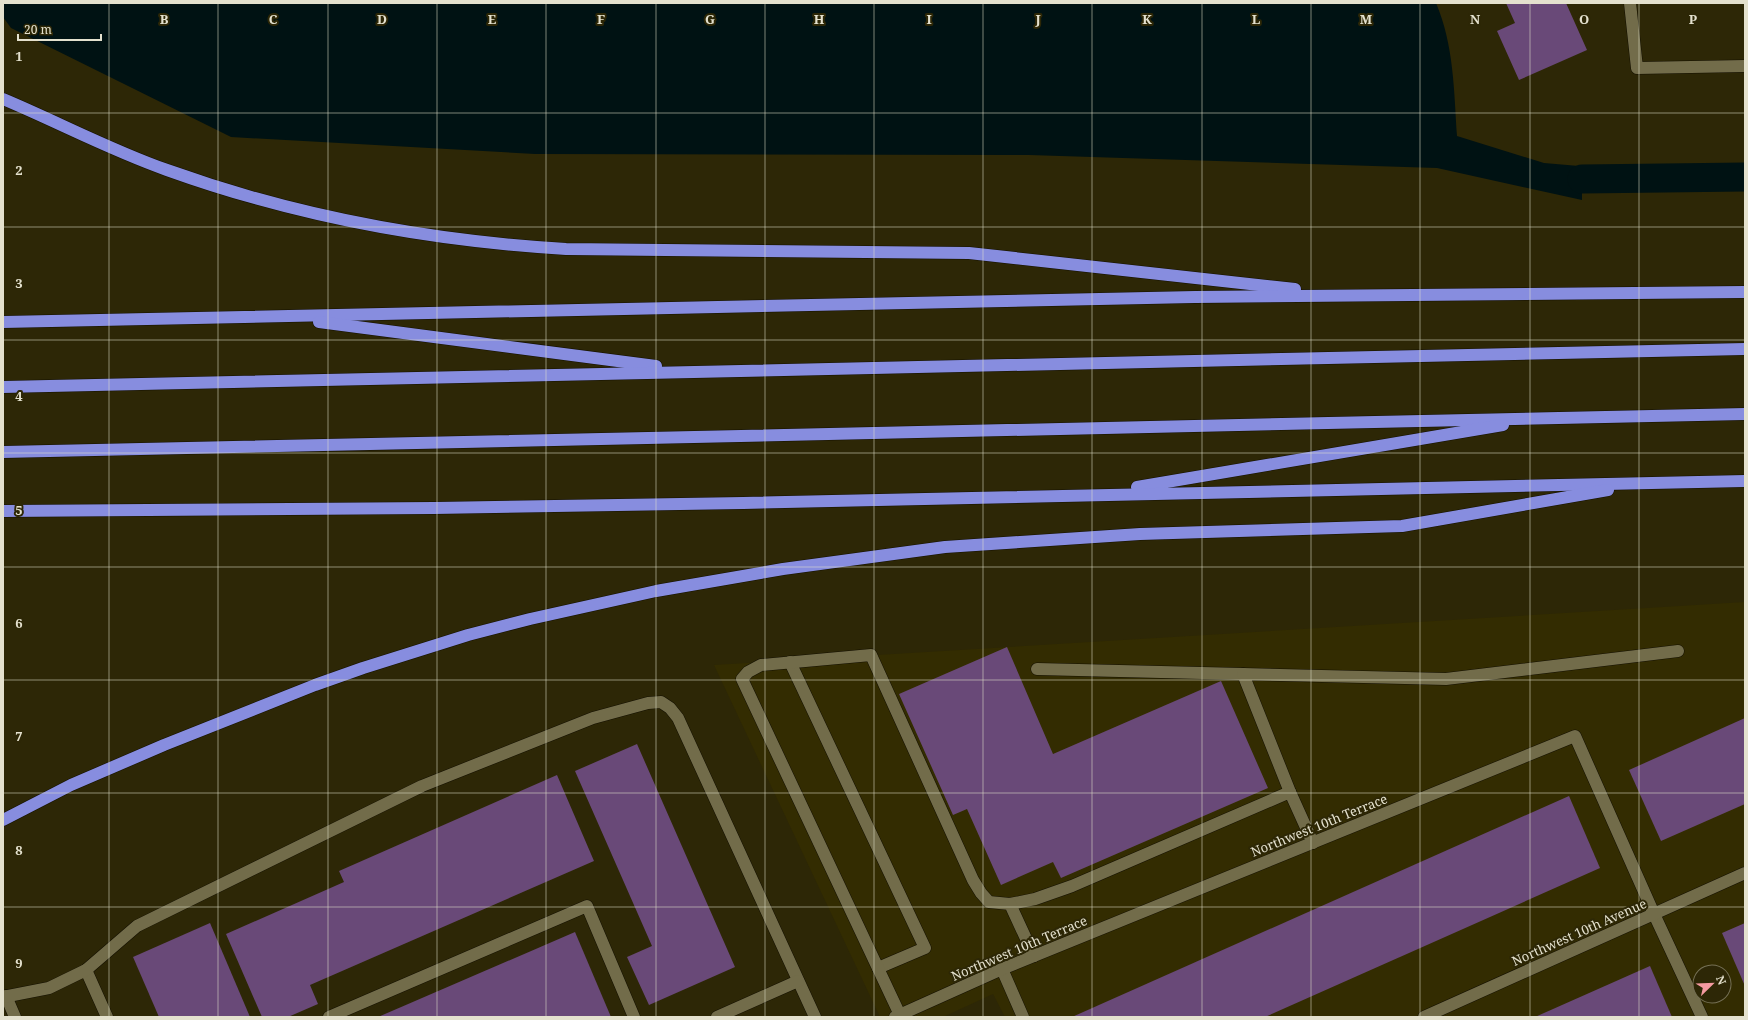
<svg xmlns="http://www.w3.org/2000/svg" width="1748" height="1020" font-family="'Noto Serif',serif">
	<rect width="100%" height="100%" fill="#2d2706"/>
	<path fill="#332c01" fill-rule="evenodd" d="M1745 602V1017H1005L993 994 943 1017H880L714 665ZM1700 972H1724V996H1700Z"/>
	<path fill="#001213" d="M3 3H1436C1454 45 1454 91 1457 136L1544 163 1579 166 1582 179V200L1437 168 1029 155 535 154 231 137 11 28 3 17Z"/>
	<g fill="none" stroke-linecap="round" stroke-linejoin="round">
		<path stroke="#001213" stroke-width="29" d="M1582 179 1745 177"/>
	</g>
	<g fill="#694978">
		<path d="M1506 3H1566L1587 50 1519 80 1497 31 1515 23Z"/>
		<path d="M1007 647 1053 754 1221 681 1268 788 1061 878 1053 862 1001 885 967 809 953 815 899 694Z"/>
		<path d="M1745 718V804L1661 841 1629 770Z"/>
		<path d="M637 744 735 967 649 1005 627 957 652 946 575 771Z"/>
		<path d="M557 775 594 861 310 985 318 1004 288 1017H262L226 934 344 882 339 871Z"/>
		<path d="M1569 796 1600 868 1265 1017H1072Z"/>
		<path d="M210 923 250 1017H159L133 957Z"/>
		<path d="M1745 923V986L1722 933Z"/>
		<path d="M575 932 611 1017H378Z"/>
		<path d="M1650 966 1672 1017H1535Z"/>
	</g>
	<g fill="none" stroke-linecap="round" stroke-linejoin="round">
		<defs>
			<g id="service">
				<path d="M1630 3 1637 68 1745 66"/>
				<path d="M790 662 925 948 878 968"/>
				<path d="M1037 669 1243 674 1290 792"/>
				<path d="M1243 674 1446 679 1678 651"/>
				<path d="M1010 904 1035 899 1072 886 1290 792 1313 843"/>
				<path d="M1002 969 1023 1017"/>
				<path d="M86 970 107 1017"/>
				<path d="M6 996 15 1017"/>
				<path d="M3 997 49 988 86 970 137 926 422 786 593 718 648 703 661 702 670 708 678 718 815 1017"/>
				<path d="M900 1015 742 679 748 672 761 665 871 655 973 880 981 893 989 902 1010 904 1034 956"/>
				<path d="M329 1017 587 906 634 1017"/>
				<path d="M717 1017 798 981"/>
			</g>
			<g id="minor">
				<path d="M895 1017 1002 969 1575 736 1654 914 1702 1017"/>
				<path d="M1424 1017 1745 873"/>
			</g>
			<g id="motorway">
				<path d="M3 99C58 122 110 150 167 170 295 216 430 241 566 249L969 253 1295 289"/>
				<path d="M3 322 1195 297 1745 292"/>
				<path d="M319 322 656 366"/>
				<path d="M3 387 1745 349"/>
				<path d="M3 452 1745 414"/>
				<path d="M1137 487 1503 425"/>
				<path d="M3 511 434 508 743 503 1745 481"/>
				<path d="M3 820 71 785 164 745 315 685 363 668 468 635 530 619 656 591 783 569 945 547 1140 534 1402 526 1608 490"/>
			</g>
		</defs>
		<use href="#service" stroke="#141000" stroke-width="13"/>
		<use href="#minor" stroke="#141000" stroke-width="13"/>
		<use href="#motorway" stroke="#141000" stroke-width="13"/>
		<use href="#service" stroke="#726c4a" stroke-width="12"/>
		<use href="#minor" stroke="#726c4a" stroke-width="12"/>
		<use href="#motorway" stroke="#878ddf" stroke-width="12"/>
	</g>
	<path fill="none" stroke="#e4e1ce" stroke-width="1" stroke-opacity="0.55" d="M109 3V1017M218 3V1017M328 3V1017M437 3V1017M546 3V1017M656 3V1017M765 3V1017M874 3V1017M983 3V1017M1092 3V1017M1202 3V1017M1311 3V1017M1420 3V1017M1530 3V1017M1639 3V1017M3 113H1745M3 227H1745M3 340H1745M3 453H1745M3 567H1745M3 680H1745M3 793H1745M3 907H1745"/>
	<g text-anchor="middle" stroke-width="4" stroke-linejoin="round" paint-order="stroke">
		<g font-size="13" fill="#e4e1ce" stroke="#2d2706">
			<text transform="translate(1319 825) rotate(-22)" y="5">Northwest 10th Terrace</text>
			<text transform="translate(1579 932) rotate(-24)" y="5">Northwest 10th Avenue</text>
			<text transform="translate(1019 948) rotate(-23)" y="5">Northwest 10th Terrace</text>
		</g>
	</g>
	<g font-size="13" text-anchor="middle" font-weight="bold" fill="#e4e1ce" stroke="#2d2706" stroke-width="4" stroke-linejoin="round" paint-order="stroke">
		<text x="164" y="24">B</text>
		<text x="273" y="24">C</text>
		<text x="382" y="24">D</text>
		<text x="492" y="24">E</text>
		<text x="601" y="24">F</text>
		<text x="710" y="24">G</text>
		<text x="819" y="24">H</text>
		<text x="929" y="24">I</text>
		<text x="1038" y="24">J</text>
		<text x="1147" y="24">K</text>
		<text x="1256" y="24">L</text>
		<text x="1366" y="24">M</text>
		<text x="1475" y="24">N</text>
		<text x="1584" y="24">O</text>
		<text x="1693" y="24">P</text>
		<text x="19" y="61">1</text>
		<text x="19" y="175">2</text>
		<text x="19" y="288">3</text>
		<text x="19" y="401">4</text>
		<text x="19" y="515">5</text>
		<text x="19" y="628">6</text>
		<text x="19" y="741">7</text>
		<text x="19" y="855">8</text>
		<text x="19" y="968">9</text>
	</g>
	<rect width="1748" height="1020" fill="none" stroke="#e4e1ce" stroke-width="8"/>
	<g transform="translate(1712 984) rotate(67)"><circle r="19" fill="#2d2706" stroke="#767156"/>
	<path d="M0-3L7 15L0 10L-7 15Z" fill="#f49aa1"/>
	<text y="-6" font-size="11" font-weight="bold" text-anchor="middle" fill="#e4e1ce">N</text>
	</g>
	<path d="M18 34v6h83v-6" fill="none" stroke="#e4e1ce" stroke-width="2"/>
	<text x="24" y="34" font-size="12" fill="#e4e1ce" stroke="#2d2706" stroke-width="3" paint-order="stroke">20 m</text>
</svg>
